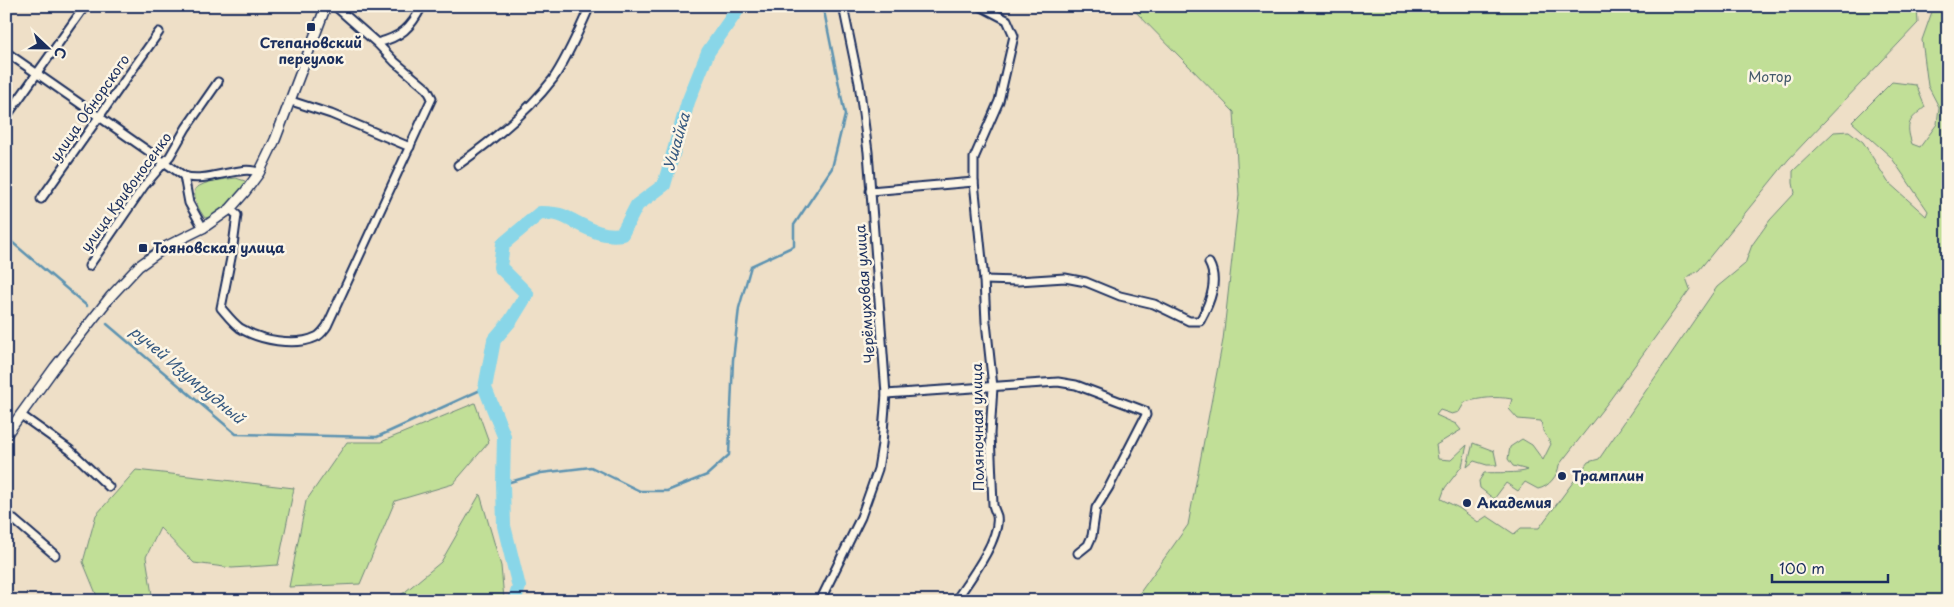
<svg xmlns="http://www.w3.org/2000/svg" width="1954" height="607" font-family="'Playpen Sans',sans-serif">
	<rect width="100%" height="100%" fill="#eedfc7"/>
	<filter id="ink" filterUnits="userSpaceOnUse"><feTurbulence type="fractalNoise" baseFrequency=".02" numOctaves="2"/><feDisplacementMap in="SourceGraphic" scale="10" xChannelSelector="R" yChannelSelector="G"/><feConvolveMatrix kernelMatrix="1 2 1 2 8 2 1 2 1" color-interpolation-filters="sRGB"/></filter>
	<g filter="url(#ink)">
		<g fill="#c1df97" stroke="#6e877a">
			<path d="M1130 6H1917L1918 23 1788 160 1699 270 1686 278 1690 289 1609 401 1559 465C1558 475 1549 487 1538 489L1525 482 1518 491 1506 483 1494 499 1480 488 1479 481 1484 473C1496 472 1519 474 1528 470L1513 466 1508 459 1510 447 1522 439 1532 445 1543 460 1551 444 1543 431 1541 421 1518 419 1509 409 1512 399C1495 396 1481 398 1465 402L1459 412 1452 414 1440 410 1436 415 1456 424 1461 430 1436 445 1438 459 1451 460 1467 445 1462 466 1445 488 1441 499 1459 508 1478 522 1487 516 1514 534 1521 528H1539L1588 462 1599 459 1717 287 1745 264 1752 245 1770 220 1795 193 1793 183V171L1834 132 1849 131 1863 142 1888 182 1926 216 1928 211 1891 157 1852 122 1892 82 1916 85 1925 107C1909 120 1905 123 1912 144L1920 147 1937 124 1939 107 1928 86 1922 40 1934 6H1948V141L1945 148 1948 152V601H1134L1188 525 1223 340 1239 195 1234 112Z"/>
			<path d="M236 178 245 181 246 184C235 196 223 216 205 218 199 210 193 199 195 189 206 180 222 180 236 178Z"/>
			<path d="M475 403 489 442 453 484 395 501 360 584 289 587 306 501 347 442H381Z"/>
			<path d="M1473 443 1494 451 1497 465H1487L1474 461 1467 467Z"/>
			<path d="M136 470 294 488 278 565 232 568 194 563 160 528 146 557 153 601H99L83 562 96 515Z"/>
			<path d="M480 494 501 566 504 599 503 601H394L441 562Z"/>
		</g>
		<g fill="none" stroke-linecap="round" stroke-linejoin="round">
			<g stroke="#5d93b1" stroke-width="2.5">
				<path d="M6 237 87 306"/>
				<path d="M107 324 236 434 377 437 485 388"/>
				<path d="M503 484 541 473 591 467 640 491H667L707 475 729 455 733 360 739 308 751 266 794 246V225L832 168 845 115 823 6"/>
			</g>
			<path stroke="#89d6e8" stroke-width="14" d="M514 601 519 587 504 526 503 484 504 436 485 388 494 340 511 320 527 294 500 267 503 244 540 213C547 213 556 213 563 216 583 225 599 238 622 234L637 205 664 185 688 102 708 52 740 6"/>
			<defs>
				<g id="minor">
					<path d="M377 43C401 37 411 28 422 6"/>
					<path d="M6 52 184 176C206 184 243 163 259 173"/>
					<path d="M291 101 331 114 410 147"/>
					<path d="M6 117 85 6"/>
					<path d="M458 165C492 141 528 112 553 79 568 57 579 30 590 6"/>
					<path d="M184 176 189 203 203 228"/>
					<path d="M870 191 974 182"/>
					<path d="M41 199 159 32"/>
					<path d="M230 209 237 215 232 253 221 308C227 315 232 322 240 328 259 340 295 347 316 337 321 335 324 330 327 326L432 98 427 89 395 62 377 43 335 6"/>
					<path d="M89 266 144 186 170 156 186 128 218 82"/>
					<path d="M984 280 1018 281 1065 278 1086 282 1120 296 1154 304 1189 321H1200C1210 303 1219 281 1209 263"/>
					<path d="M886 394 1058 382 1076 385 1145 411 1146 415 1109 487 1096 508 1092 536 1088 545 1078 553"/>
					<path d="M21 415 70 450 109 487"/>
					<path d="M6 513 55 555"/>
					<path d="M956 600C968 582 1001 539 997 516 996 513 994 509 993 505L990 434 993 387 986 322 984 280 974 182V158L999 101 1014 36 1007 20 980 6"/>
					<path d="M820 601 861 517 878 469 882 444 886 394 868 152 859 83 843 6"/>
				</g>
				<path id="tertiary" d="M6 435 55 367 111 296 139 266 167 246 203 228 230 209 245 192 259 173 275 140 326 6"/>
			</defs>
			<use href="#minor" stroke="#1b2f5e" stroke-width="11"/>
			<use href="#tertiary" stroke="#1b2f5e" stroke-width="12"/>
			<use href="#minor" stroke="#fcf5e5" stroke-width="7"/>
			<use href="#tertiary" stroke="#fcf5e5" stroke-width="9"/>
		</g>
	</g>
	<g fill="#1b2f5e" stroke="#fcf5e5" stroke-width="2">
		<rect x="306" y="22" width="10" height="10" rx="2.5"/>
		<rect x="138" y="243" width="10" height="10" rx="2.5"/>
		<circle cx="1562" cy="476" r="5"/>
		<circle cx="1467" cy="503" r="5"/>
	</g>
	<g text-anchor="middle" stroke-width="5" stroke-linejoin="round" paint-order="stroke">
		<g font-size="14" font-weight="bold" fill="#1b2f5e" stroke="#fcf5e5" text-anchor="start">
			<text x="311" y="48" text-anchor="middle">Степановский<tspan x="311" dy="16">переулок</tspan></text>
			<text x="153" y="253">Тояновская улица</text>
			<text x="1572" y="481">Трамплин</text>
			<text x="1477" y="508">Академия</text>
		</g>
		<g font-size="14" fill="#445b6c" stroke="#fcf5e5">
			<text x="1770" y="82">Мотор</text>
		</g>
		<g font-size="14" fill="#1b2f5e" stroke="#fcf5e5">
			<text transform="translate(90 108) rotate(-55)" y="5">улица Обнорского</text>
			<text transform="translate(126 192) rotate(-54)" y="5">улица Кривоносенко</text>
			<text transform="translate(865 294) rotate(-94)" y="5">Черёмуховая улица</text>
			<text transform="translate(978 427) rotate(-91)" y="5">Поляночная улица</text>
		</g>
		<g font-size="15" font-style="italic" fill="#365980" stroke="#fcf5e5">
			<text transform="translate(677 142) rotate(-74)" y="5">Ушайка</text>
			<text transform="translate(187 375) rotate(40)" y="5">ручей Изумрудный</text>
		</g>
	</g>
	<rect width="1954" height="607" fill="none" stroke="#fcf5e5" stroke-width="25"/>
	<rect x="12" y="12" width="1929" height="582" fill="none" stroke="#1b2f5e" stroke-width="2" filter="url(#ink)"/>
	<g transform="translate(48 48) rotate(112)" stroke="#fcf5e5" stroke-width="4" paint-order="stroke">
	<path d="M0-4L9 19L0 12L-9 19Z" fill="#1b2f5e"/>
	<text y="-8" font-size="14" font-weight="bold" text-anchor="middle" fill="#1b2f5e">С</text>
	</g>
	<path d="M1772 574v8h116v-8" fill="none" stroke="#1b2f5e" stroke-width="2.5"/>
	<text x="1779" y="574" font-size="15" fill="#1b2f5e" stroke="#fcf5e5" stroke-width="4" paint-order="stroke">100 m</text>
</svg>
